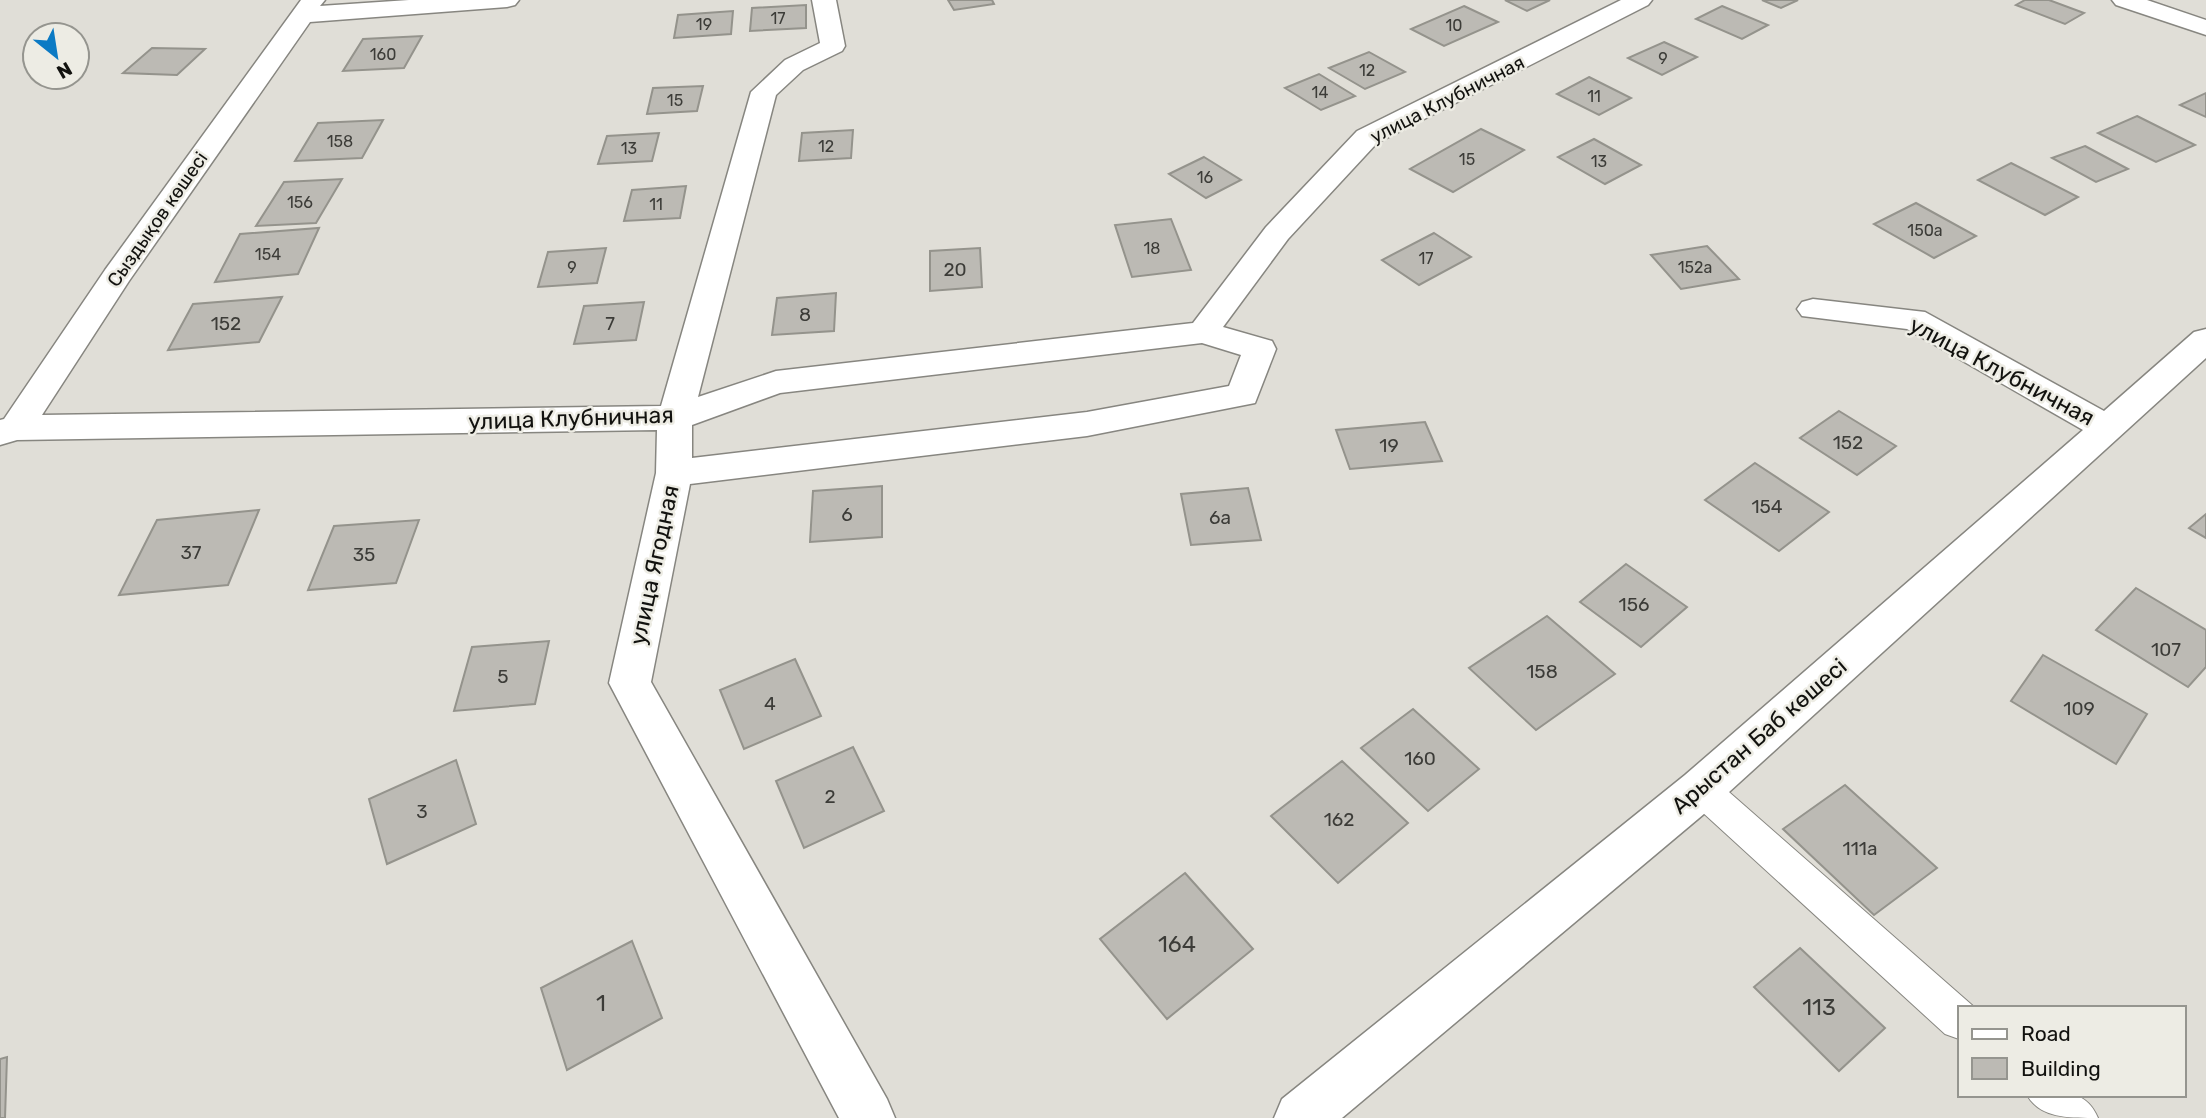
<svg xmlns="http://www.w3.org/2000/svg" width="2206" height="1118" font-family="Rubik,sans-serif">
	<rect width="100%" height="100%" fill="#e0ded7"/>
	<g fill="#bcbab4" stroke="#94938c" stroke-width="2">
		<path d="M948 0H992L994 4 954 10Z"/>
		<path d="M1505 0H1550L1527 11Z"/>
		<path d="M1762 0H1798L1781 8Z"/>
		<path d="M2025 0H2049L2084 13 2065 24 2016 5Z"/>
		<path d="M806 5V28L750 31 752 8Z"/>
		<path d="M1464 6 1498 22 1444 46 1411 29Z"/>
		<path d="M1722 6 1768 25 1742 39 1696 19Z"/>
		<path d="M733 11 731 34 674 38 678 15Z"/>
		<path d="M422 36 404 68 343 71 363 39Z"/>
		<path d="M1664 42 1697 57 1662 75 1628 58Z"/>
		<path d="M152 48 205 49 177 75 123 73Z"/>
		<path d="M1369 52 1405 72 1365 89 1329 68Z"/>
		<path d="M1319 74 1355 96 1321 110 1285 88Z"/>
		<path d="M1589 77 1631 98 1599 115 1557 94Z"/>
		<path d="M703 86 697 111 647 114 653 88Z"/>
		<path d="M2206 93V117L2180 105Z"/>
		<path d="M2137 116 2195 145 2156 162 2098 133Z"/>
		<path d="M383 120 362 158 295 161 318 123Z"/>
		<path d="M1481 129 1524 150 1453 192 1410 169Z"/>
		<path d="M853 130 851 158 799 161 802 133Z"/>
		<path d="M659 133 652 161 598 164 607 136Z"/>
		<path d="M1594 139 1641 165 1605 184 1558 157Z"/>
		<path d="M2085 146 2128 169 2096 182 2052 158Z"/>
		<path d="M1204 157 1241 180 1206 198 1169 174Z"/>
		<path d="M2011 163 2078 197 2045 215 1978 180Z"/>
		<path d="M342 179 316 223 256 226 284 182Z"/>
		<path d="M686 186 680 218 624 221 632 190Z"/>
		<path d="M1916 203 1976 236 1934 258 1874 224Z"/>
		<path d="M1171 219 1191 270 1132 277 1115 225Z"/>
		<path d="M319 228 298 274 215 282 240 234Z"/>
		<path d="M1434 233 1471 257 1419 285 1382 260Z"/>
		<path d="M1707 246 1739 279 1681 289 1651 255Z"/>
		<path d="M606 248 597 283 538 287 548 252Z"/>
		<path d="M980 248 982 287 930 291V251Z"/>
		<path d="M836 293 834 331 772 335 777 298Z"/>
		<path d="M282 297 259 342 168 350 193 304Z"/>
		<path d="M644 302 636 340 574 344 584 306Z"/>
		<path d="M1839 411 1896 446 1857 475 1800 438Z"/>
		<path d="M1425 422 1442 461 1350 469 1336 430Z"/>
		<path d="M1755 463 1829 512 1779 551 1705 500Z"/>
		<path d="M882 486V537L810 542 813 491Z"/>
		<path d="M1248 488 1261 540 1191 545 1181 494Z"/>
		<path d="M259 510 228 585 119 595 157 520Z"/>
		<path d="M2206 514V538L2189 528Z"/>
		<path d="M419 520 396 583 308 590 334 526Z"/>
		<path d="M1626 564 1687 607 1641 647 1580 602Z"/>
		<path d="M2136 588 2206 630V667L2188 687 2096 630Z"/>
		<path d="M1547 616 1615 674 1536 730 1469 668Z"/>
		<path d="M549 641 535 704 454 711 472 647Z"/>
		<path d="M2043 655 2147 714 2116 764 2011 701Z"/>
		<path d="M795 659 821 716 744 749 720 690Z"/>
		<path d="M1413 709 1479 769 1428 811 1361 748Z"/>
		<path d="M853 747 884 811 804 848 776 781Z"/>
		<path d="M456 760 476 824 387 864 369 799Z"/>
		<path d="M1342 761 1408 823 1338 883 1271 816Z"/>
		<path d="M1845 785 1937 868 1874 915 1783 829Z"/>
		<path d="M1185 873 1253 949 1167 1019 1100 939Z"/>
		<path d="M632 941 662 1018 567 1070 541 988Z"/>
		<path d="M1800 948 1885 1028 1839 1071 1754 987Z"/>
		<path d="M7 1057 5 1118H0V1059Z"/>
	</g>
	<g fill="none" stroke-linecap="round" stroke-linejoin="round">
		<defs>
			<g id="service">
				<path d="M1701 774 1713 778 1973 1006 1959 1008V1039L1945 1034 1689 800 1684 789 1689 778Z"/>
				<path d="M2027 1095C2058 1095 2084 1085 2098 1118 2067 1118 2040 1118 2027 1095Z"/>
			</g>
			<g id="minor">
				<path d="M301 0H325L320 6 409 0H519L515 5 507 7 310 22 129 281 42 415 661 406 751 92 785 60 820 43 812 0H836L845 46 842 51 803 70 776 95 698 397 776 371 1193 323 1266 227 1357 131 1621 0H1652L1648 5 1377 143 1288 239 1223 327 1272 341 1276 349 1255 403 1087 436 690 484 651 682 887 1099 895 1118H839L609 683 656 473 657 430 17 440 0 445V420L4 419 105 270ZM1202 343 1241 355 1229 386 1087 412 692 458V425L780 393Z"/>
				<path d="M2112 0H2147L2206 20V35L2116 5Z"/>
				<path d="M1813 299 1925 312 2104 411 2194 332 2206 329V358L1717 803 1342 1118H1274L1282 1099 1685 775 2083 430 1907 329 1802 316 1797 309 1802 302Z"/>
			</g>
		</defs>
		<use href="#service" stroke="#878680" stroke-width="2"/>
		<use href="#minor" stroke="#878680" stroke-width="3"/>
		<use href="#service" fill="#fff" fill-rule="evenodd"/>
		<use href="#minor" fill="#fff" fill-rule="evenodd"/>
	</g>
	<g text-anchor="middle" stroke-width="5" stroke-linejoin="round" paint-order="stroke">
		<g font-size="16" fill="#3c3c38">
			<text x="778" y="24">17</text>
			<text x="704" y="30">19</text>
			<text x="1454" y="31">10</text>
			<text x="383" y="60">160</text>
			<text x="1663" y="64">9</text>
			<text x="1367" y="76">12</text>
			<text x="1320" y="98">14</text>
			<text x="1594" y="102">11</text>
			<text x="675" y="106">15</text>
			<text x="340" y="147">158</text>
			<text x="826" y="152">12</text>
			<text x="629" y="154">13</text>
			<text x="1467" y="165">15</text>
			<text x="1599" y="167">13</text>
			<text x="1205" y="183">16</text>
			<text x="300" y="208">156</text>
			<text x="656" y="210">11</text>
			<text x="1925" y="236">150а</text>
			<text x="1152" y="254">18</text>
			<text x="268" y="260">154</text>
			<text x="1426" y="264">17</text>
			<text x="572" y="273">9</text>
			<text x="1695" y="273">152а</text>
		</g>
		<g font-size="19" fill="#12120f" stroke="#edece4">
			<text transform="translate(1447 99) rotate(-27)" y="7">улица Клубничная</text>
			<text transform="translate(157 219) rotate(-55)" y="7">Сыздықов көшесі</text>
		</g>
		<g font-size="19" fill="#3c3c38">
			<text x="955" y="276">20</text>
			<text x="805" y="321">8</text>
			<text x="226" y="330">152</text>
			<text x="610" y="330">7</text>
			<text x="1848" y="449">152</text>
			<text x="1389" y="452">19</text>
			<text x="1767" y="513">154</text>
			<text x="847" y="521">6</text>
			<text x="1220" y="524">6а</text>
			<text x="191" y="559">37</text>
			<text x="364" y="561">35</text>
			<text x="1634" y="611">156</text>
			<text x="2166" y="656">107</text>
			<text x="1542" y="678">158</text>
			<text x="503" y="683">5</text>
			<text x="770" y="710">4</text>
			<text x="2079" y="715">109</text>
			<text x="1420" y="765">160</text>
			<text x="830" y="803">2</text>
			<text x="422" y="818">3</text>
			<text x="1339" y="826">162</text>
			<text x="1860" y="855">111а</text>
		</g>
		<g font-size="23" fill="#12120f" stroke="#edece4">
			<text transform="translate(2002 371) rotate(28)" y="8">улица Клубничная</text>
			<text transform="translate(571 418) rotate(-2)" y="8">улица Клубничная</text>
			<text transform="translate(654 565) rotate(-78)" y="8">улица Ягодная</text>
			<text transform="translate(1759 736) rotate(-41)" y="8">Арыстан Баб көшесі</text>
		</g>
		<g font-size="23" fill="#3c3c38">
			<text x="1177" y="952">164</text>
			<text x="601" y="1011">1</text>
			<text x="1819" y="1015">113</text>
		</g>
	</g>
	<rect x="1958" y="1006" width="228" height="91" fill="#edece4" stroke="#95958f" stroke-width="2"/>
	<rect x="1972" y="1029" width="35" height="10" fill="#ffffff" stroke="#95958f" stroke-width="2"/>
	<text x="2021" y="1041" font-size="21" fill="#12120f">Road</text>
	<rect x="1972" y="1058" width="35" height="21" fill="#bcbab4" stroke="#95958f" stroke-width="2"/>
	<text x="2021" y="1076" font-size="21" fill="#12120f">Building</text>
	<g transform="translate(56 56) rotate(150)"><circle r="33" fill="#edece4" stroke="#95958f" stroke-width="2"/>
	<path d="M0-5L12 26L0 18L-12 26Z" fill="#0b7ac4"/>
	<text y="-10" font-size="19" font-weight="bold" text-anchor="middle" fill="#12120f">N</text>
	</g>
</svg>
